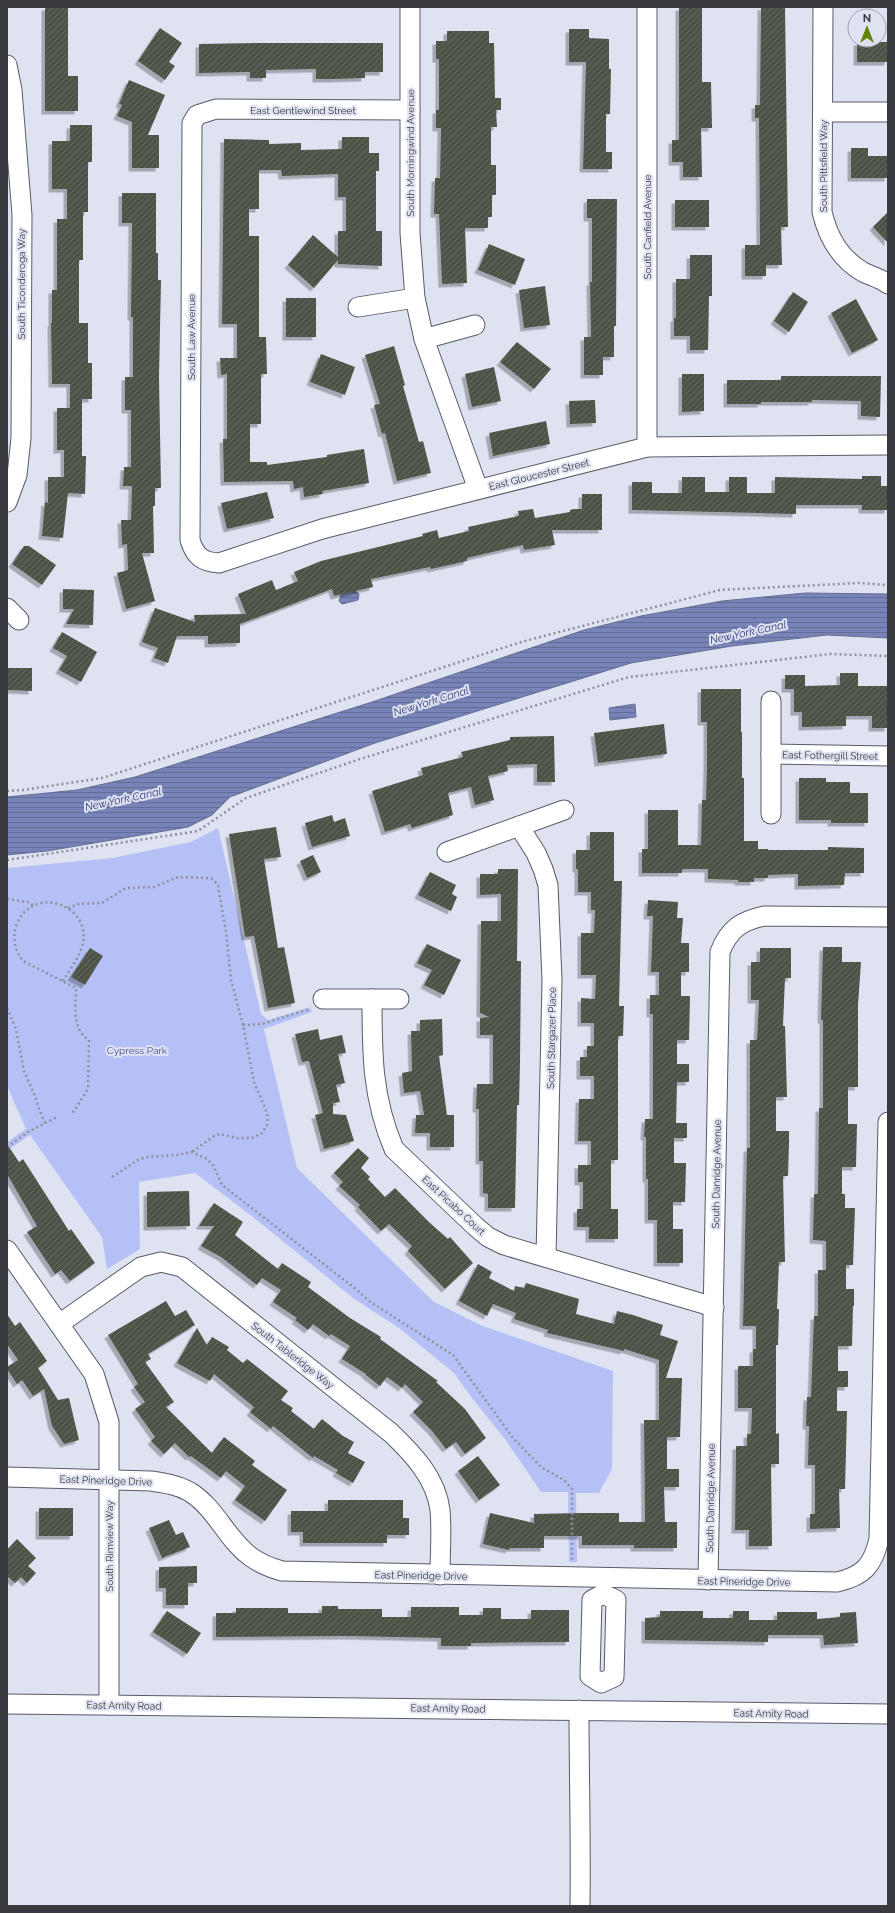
<svg xmlns="http://www.w3.org/2000/svg" width="895" height="1913" font-family="Raleway,sans-serif">
	<defs>
		<pattern id="water-rules" width="6" height="5" patternUnits="userSpaceOnUse"><rect width="6" height="5" fill="#7883b8"/><path d="M0 2.5h6" fill="none" stroke="#636c97"/></pattern>
		<pattern id="building-hatch" width="6" height="6" patternUnits="userSpaceOnUse"><rect width="6" height="6" fill="#4d5246"/><path d="M-1 1l2-2M0 6l6-6M5 7l2-2" fill="none" stroke="#656960"/></pattern>
		<filter id="shadow"><feDropShadow dx="-3.5" dy="3.5" stdDeviation="0" flood-color="#0004"/></filter>
	</defs>
	<rect width="100%" height="100%" fill="#dfe3f1"/>
	<path fill="#b5c1f6" d="M218 828 261 1014 268 1020 310 1007 312 1012 264 1029 297 1168 434 1302 480 1325 613 1371 612 1469 599 1493H576L577 1562H569L568 1492H541L505 1439 472 1398 454 1373 399 1328 353 1298 258 1221 195 1173 139 1182 140 1249 107 1269 102 1237 30 1135 7 1151V1142L26 1129 7 1086V868L112 858 191 842Z"/>
	<g fill="url(#water-rules)" stroke="#656d94">
		<path d="M355 591 359 594 358 600 342 604 339 601 341 595Z"/>
		<path d="M805 593 888 594V638L827 635 732 646 631 663 375 743 230 797 212 815 188 827 47 851 7 855V797L77 790 135 777 372 702 584 630 641 616 722 601Z"/>
		<path d="M635 704 636 717 610 720 609 708Z"/>
	</g>
	<g fill="url(#building-hatch)" filter="url(#shadow)">
		<path d="M45 7H68V76H78V111H45Z"/>
		<path d="M679 7H702V82H711L712 128H701L702 177H683V162H672V140H679Z"/>
		<path d="M761 7H785L788 227H781L782 265H766V276H745V245H760L759 118H755V105H760Z"/>
		<path d="M160 28 182 43 169 62 175 66 165 80 138 61Z"/>
		<path d="M569 29H589V38L609 39V69H611L610 114H606V152H612V169H583L586 62H569Z"/>
		<path d="M447 31H489V43H494L495 98H501V110H496L497 127H491V165H496V195H492V217H488V228H465L467 283 442 284 439 214H434L435 178H440L441 128H436V110H439V59H436V41H447Z"/>
		<rect x="857" y="42" width="31" height="20"/>
		<path d="M256 43H383V72H365V78L334 79H316V69L266 70V78H250V72L199 73V44Z"/>
		<path d="M129 80 165 95 148 135H159V168H132V122L117 116 122 105 119 104Z"/>
		<path d="M70 125H92V162H88V212H83V260H79V323H88V363H92V399H82V456H86L85 494 68 493 63 538 42 536 45 502 48 503V477H64V450H57V408H70V384H52L51 323H52V290H57V219H67V189H52V141H70Z"/>
		<path d="M342 137H369V153H379V171H376V231H382V266L338 264V260L314 288 288 265 313 235 338 257V231H346V197H338V174L282 176 281 170H259V209H249V236H259V337H266L267 374H261V424H250V462H267V465L327 457V455L364 449 369 483 322 491 323 494 304 497 303 487 294 489 293 481 224 482 223 439H227V374L221 375 220 358H237V324H222L224 139 269 140V144L301 143V150L342 149Z"/>
		<path d="M851 148H868V156H888V178H851Z"/>
		<path d="M122 193H156V253H158V280H161L159 377 161 488H155V506H153L154 553H142L155 601 126 609 117 573 128 570 127 544 122 545 121 520H131L132 486H123L124 467H131V410H125V377H133V317H131L132 223H122Z"/>
		<path d="M587 199H617L616 326H614V357H603V375H584V337H591L590 282H592V218H587Z"/>
		<rect x="675" y="200" width="34" height="27"/>
		<path d="M888 212V243L873 227Z"/>
		<path d="M489 244 525 259 515 285 478 270Z"/>
		<path d="M690 255H712V296H709L708 350H690V336H674V318H676V279H690Z"/>
		<path d="M545 286 550 325 524 328 519 290Z"/>
		<path d="M793 292 808 302 789 332 774 321Z"/>
		<rect x="286" y="298" width="30" height="39"/>
		<path d="M856 299 878 340 852 353 831 313Z"/>
		<path d="M517 342 551 369 534 389 500 362Z"/>
		<path d="M394 346 405 385 403 386 419 442 423 441 431 473 397 481 385 433 382 434 374 405 380 404 365 355Z"/>
		<path d="M321 354 355 367 345 395 310 382Z"/>
		<path d="M494 367 501 401 472 407 465 374Z"/>
		<path d="M682 374H704V411L682 412Z"/>
		<path d="M781 376H881L880 417 861 416V401L812 400V402H761V404H727V380H781Z"/>
		<path d="M595 400 596 423 570 424 569 401Z"/>
		<path d="M546 421 550 444 493 456 489 433Z"/>
		<path d="M862 476H881V486H888V510H862V505H796V514L632 510V482H652V493H682V477H705V492H729V477H747V493H775V477L862 479Z"/>
		<path d="M267 492 274 518 227 529 221 503Z"/>
		<path d="M582 494H602V530H552L555 545 524 550 523 545 467 558V561L431 569 430 567 371 579 373 587 334 596 332 589 240 624V643L208 644V636H177L168 663 154 658 158 648 142 642 155 608 195 622 194 615 246 614 238 594 272 580 276 590 298 581 294 572 321 561 423 536 422 534 437 530 439 538 469 531 468 527 519 516 518 511 533 509 535 518 570 512V510L574 509H582Z"/>
		<path d="M24 546H29L56 565 42 585 12 564Z"/>
		<path d="M63 589 94 590 93 625 66 624 74 609H63Z"/>
		<path d="M62 632 97 652 81 682 59 670 67 656 53 648Z"/>
		<path d="M7 668H32V691L7 690Z"/>
		<path d="M840 673H858V686H888V728H872V716H846V726L802 727V712H794V689H785V675H805V686L840 685Z"/>
		<path d="M701 689H741V732H742V778H744V841H758V849H768V850H828V847L864 848V873H845L844 885 798 886V874L768 875V878H754V882H738V880L708 879V869H682V873H642V849H648V810H678V845H701L702 800H706L707 765V722H701Z"/>
		<path d="M664 724 667 754 598 763 594 733Z"/>
		<path d="M554 736 555 782H537V764L507 765 508 771 488 776 494 800 475 805 471 787 448 793 453 815 412 828 410 824 385 832 372 791 423 775 421 768 463 757 461 752 510 740V737Z"/>
		<path d="M799 778H826V782H850V793H868V823H831V820H799Z"/>
		<path d="M332 815 334 822 345 818 350 836 312 847 305 823Z"/>
		<path d="M276 827 281 857 264 859 278 948 284 947 295 1003 268 1008 254 936 245 937 229 834Z"/>
		<path d="M590 832H614V881H622L619 1006H624L623 1036H618V1160H611V1209H618V1239H589V1227H577V1209H583V1182H578V1165H591V1141H578L579 1099H594V1076H580V1057H587V1046H594V1023H581V998L595 999 596 975H581V933H594L595 910H591V892H578V869H576V850H590Z"/>
		<path d="M313 855 321 872 307 878 300 861Z"/>
		<path d="M498 869H518L517 961H521L520 1062 519 1105H517L515 1208H488V1194L483 1193V1161H479V1109H476L477 1084H493V1035H480V1018L489 1017 480 1013 481 921H501V894L480 895V874H498Z"/>
		<path d="M430 872 456 885 452 894 457 897 451 911 418 895Z"/>
		<path d="M648 900 678 902 677 918H683L681 943H689V972H681V996H690L689 1040H677V1064H689V1082H677L676 1123H687V1138H674V1163H686L685 1202H673V1229H683V1263H657V1220H648V1179H646V1137H644L645 1119H653V1014H650V995H659V972H651L653 916H647Z"/>
		<path d="M427 944 461 960 444 995 424 985 432 970 417 963Z"/>
		<path d="M823 947H842V962H861L858 1005V1087H848V1124H857L856 1167H842V1194H845V1208H855L853 1265H846V1289H854V1306H853L852 1346H838V1371H848V1387H837V1411H847L845 1489H839L840 1528 810 1529V1514H815V1465H808L809 1426H806L807 1397H811L814 1316H818V1270H826V1241L813 1240 814 1194H818L819 1108H823V1020H821Z"/>
		<path d="M90 948 103 956 85 985 71 977Z"/>
		<path d="M760 948H791V978H785L783 1026H785L787 1097H776V1131H789V1143L788 1176H783L785 1262H779L777 1309H779L778 1345H776V1434L779 1433V1464H771L772 1546H749V1530H735L736 1446H747V1434H751L752 1408H738V1366H753V1349H756V1326H743L747 1148H750V1040H757L759 1000H751V962H760Z"/>
		<path d="M442 1019 443 1055 439 1056 447 1115H454V1147H430V1133H415L416 1115H424L420 1091 404 1093 402 1073 412 1071 411 1031H420V1020Z"/>
		<path d="M318 1029 320 1040 342 1035 346 1053 338 1054 345 1083 336 1085 340 1102 333 1103V1114L346 1115 354 1141 324 1149 315 1115 323 1113 309 1061 302 1062 295 1034Z"/>
		<path d="M7 1144 19 1162 23 1159 69 1231 71 1229 95 1263 70 1281 61 1270 55 1274 27 1232 37 1226 7 1174Z"/>
		<path d="M358 1148 369 1158 361 1168 370 1177 368 1179 385 1197 395 1188 430 1223 448 1239 450 1237 473 1263 445 1289 408 1251 412 1246 389 1224 381 1231 358 1207 360 1205 339 1186 343 1182 334 1173Z"/>
		<path d="M189 1191 190 1226 147 1227V1192Z"/>
		<path d="M214 1203 243 1222 235 1235 278 1269 282 1263 311 1282 308 1287 350 1318 381 1337 380 1339 438 1381 436 1382 465 1409 486 1438 465 1454 456 1442 446 1449 432 1431 413 1412 423 1402 405 1384 402 1388 387 1377 380 1386 366 1375V1374L342 1359 350 1346 331 1334 329 1336 313 1324 308 1330 295 1320 297 1318 273 1302 281 1290 262 1278 257 1285 221 1257 201 1246 214 1226H199Z"/>
		<path d="M478 1264 492 1272 489 1278 514 1291 515 1286 524 1288 526 1283 579 1299 576 1314 614 1324 617 1311 633 1315 663 1325 660 1335 678 1341 666 1378H682L680 1437H667V1469H679V1487H664L665 1522H677V1548H634V1545H582V1536H544V1548H510L509 1550 483 1544 490 1513 534 1523V1514L582 1513H619V1522H645L644 1420H659V1360L624 1349V1351L547 1333 548 1330 514 1319 516 1313 493 1304 487 1316 459 1301Z"/>
		<path d="M166 1301 175 1316 186 1310 195 1325 148 1354 151 1359 145 1362 174 1402 166 1407 212 1453 224 1437 255 1461 252 1465 287 1490 265 1521 235 1500 245 1486 226 1471 221 1478 191 1456 189 1457 175 1443 164 1454 151 1441 155 1437 135 1409 145 1402 134 1387 138 1384 108 1335Z"/>
		<path d="M7 1314 15 1326 20 1322 47 1361 38 1368 58 1400 69 1398 79 1440 64 1444 52 1426 44 1389 33 1396 22 1380 17 1384 7 1369V1367L18 1360 7 1344Z"/>
		<path d="M197 1328 207 1345 212 1337 229 1347 227 1350 243 1363 247 1359 288 1391 281 1400 293 1408 291 1411 314 1429 322 1419 343 1436 354 1442 348 1453 365 1462 353 1483 336 1473 338 1470 314 1456 313 1458 273 1426 271 1429 250 1412 254 1407 214 1374 210 1381 177 1363Z"/>
		<path d="M478 1456 500 1485 479 1500 458 1471Z"/>
		<path d="M328 1500H403V1518H409V1535H387V1543H303V1532H291V1511H328Z"/>
		<rect x="39" y="1508" width="34" height="28"/>
		<path d="M169 1520 176 1535 183 1532 190 1547 162 1558 149 1528Z"/>
		<path d="M17 1539 36 1558 28 1566 36 1573 27 1583 21 1577 15 1583 7 1576V1550Z"/>
		<path d="M197 1566V1583H188V1605H166V1588H159V1567Z"/>
		<path d="M322 1606H338V1609H382V1617H411V1607H459V1615H483V1608H501V1619H531V1610H569V1642L471 1643V1646H441V1638L348 1636 216 1637V1613H236V1608H288V1613H322Z"/>
		<path d="M167 1611 201 1633 187 1654 153 1632Z"/>
		<path d="M660 1611H703V1618H733V1611H749V1620H777V1612H817V1619L840 1617V1613L856 1612 858 1643 824 1645 823 1635H768V1642L645 1640V1618L660 1617Z"/>
	</g>
	<g fill="none" stroke-linecap="round" stroke-linejoin="round">
		<defs>
			<g id="minor">
				<path d="M410 7V233L415 298 424 339 478 489"/>
				<path d="M823 7 822 212C828 237 839 258 863 272 871 276 880 278 888 284"/>
				<path d="M7 65 12 90 22 215 21 438 17 475 7 502"/>
				<path d="M410 110 216 109 197 115 192 123 190 540C195 556 202 562 219 563L322 529 647 447 888 445"/>
				<path d="M824 112H888"/>
				<path d="M358 307 415 298"/>
				<path d="M424 339 475 325"/>
				<path d="M647 447V7"/>
				<path d="M7 608 19 620"/>
				<path d="M771 754 888 756"/>
				<path d="M771 814V701"/>
				<path d="M519 826 536 853 543 869 548 885 552 980 546 1257"/>
				<path d="M447 852 564 810"/>
				<path d="M323 999H399"/>
				<path d="M372 999C372 1053 372 1098 394 1149L475 1226 488 1237 504 1245 714 1307"/>
				<path d="M7 1250 94 1374 109 1422V1705"/>
				<path d="M59 1324 141 1267 161 1262 182 1267 391 1433C413 1454 436 1478 440 1510 442 1531 440 1554 440 1575"/>
				<path d="M7 1477 151 1481C165 1483 178 1485 190 1492 216 1508 227 1540 251 1557 261 1564 271 1568 282 1571L837 1582C864 1576 873 1565 879 1539L888 1122"/>
				<path d="M708 1580 720 952C729 929 741 921 764 916L888 917"/>
				<path d="M603 1594 616 1600 614 1677 601 1683 590 1676 592 1600Z"/>
				<path d="M7 1704 888 1714"/>
				<path d="M579 1710C579 1775 581 1840 580 1906"/>
			</g>
		</defs>
		<use href="#minor" stroke="#585b67" stroke-width="21"/>
		<g stroke="#8e909b" stroke-width="2.5" stroke-dasharray="2 3" stroke-linecap="butt">
			<path d="M7 791 23 790 102 778 521 642 720 590 859 583 888 585"/>
			<path d="M7 860 198 831 246 798 360 759 629 677 830 654 888 656"/>
			<path d="M7 899 28 902 33 905"/>
			<path d="M68 908 79 904 102 903 126 888 154 887 178 877 209 878 214 880 218 886 226 932 231 980 243 1025 254 1082 264 1105 268 1117 267 1125 262 1133 252 1138H237L220 1134 214 1136 192 1152"/>
			<path d="M63 981C68 972 76 962 80 952 100 908 33 880 16 926 12 939 15 950 23 961L76 988C76 1007 71 1028 89 1040L88 1089 72 1114"/>
			<path d="M7 1008 16 1029 24 1071 35 1096 39 1109 45 1123"/>
			<path d="M243 1025 262 1024 310 1009"/>
			<path d="M7 1147 28 1132 57 1117"/>
			<path d="M112 1177 138 1160 147 1157 177 1155 192 1152 207 1159 213 1165 222 1185 357 1290 369 1301 453 1355 513 1438 541 1467 564 1480 572 1489V1560"/>
		</g>
		<use href="#minor" stroke="#fff" stroke-width="19"/>
	</g>
	<g text-anchor="middle" stroke-width="4" stroke-linejoin="round" paint-order="stroke">
		<g font-size="10" fill="#393a40" stroke="#dfe3f1">
			<text x="303" y="114">East Gentlewind Street</text>
			<text transform="translate(410 153) rotate(-90)" y="4">South Morningwind Avenue</text>
			<text transform="translate(823 166) rotate(-90)" y="4">South Pittsfield Way</text>
			<text transform="translate(647 227) rotate(-90)" y="4">South Canfield Avenue</text>
			<text transform="translate(21 284) rotate(-90)" y="4">South Ticonderoga Way</text>
			<text transform="translate(191 337) rotate(-90)" y="4">South Law Avenue</text>
			<text transform="translate(539 474) rotate(-14)" y="4">East Gloucester Street</text>
			<text transform="translate(830 755) rotate(1)" y="4">East Fothergill Street</text>
			<text transform="translate(551 1038) rotate(-89)" y="4">South Stargazer Place</text>
			<text transform="translate(716 1174) rotate(-89)" y="4">South Danridge Avenue</text>
			<text transform="translate(454 1205) rotate(43)" y="4">East Picabo Court</text>
			<text transform="translate(293 1355) rotate(38)" y="4">South Tableridge Way</text>
			<text transform="translate(106 1480) rotate(2)" y="4">East Pineridge Drive</text>
			<text transform="translate(710 1498) rotate(-89)" y="4">South Danridge Avenue</text>
			<text transform="translate(109 1546) rotate(-90)" y="4">South Rimview Way</text>
			<text transform="translate(421 1575) rotate(1)" y="4">East Pineridge Drive</text>
			<text transform="translate(744 1581) rotate(1)" y="4">East Pineridge Drive</text>
			<text transform="translate(124 1705) rotate(1)" y="4">East Amity Road</text>
			<text transform="translate(448 1708) rotate(1)" y="4">East Amity Road</text>
			<text transform="translate(771 1713) rotate(1)" y="4">East Amity Road</text>
		</g>
		<g font-size="10" fill="#444e92" stroke="#dfe3f1">
			<text x="137" y="1054">Cypress Park</text>
		</g>
		<g font-size="11" font-style="italic" fill="#323a7c" stroke="#dfe3f1">
			<text transform="translate(748 632) rotate(-12)" y="4">New York Canal</text>
			<text transform="translate(431 701) rotate(-17)" y="4">New York Canal</text>
			<text transform="translate(123 799) rotate(-12)" y="4">New York Canal</text>
		</g>
	</g>
	<rect width="895" height="1913" fill="none" stroke="#393a40" stroke-width="16"/>
	<g transform="translate(867 28)"><circle r="19" fill="#dfe3f1" stroke="#9d9faa"/>
	<path d="M0-3L7 15L0 10L-7 15Z" fill="#608400"/>
	<text y="-6" font-size="11" font-weight="bold" text-anchor="middle" fill="#393a40">N</text>
	</g>
</svg>
